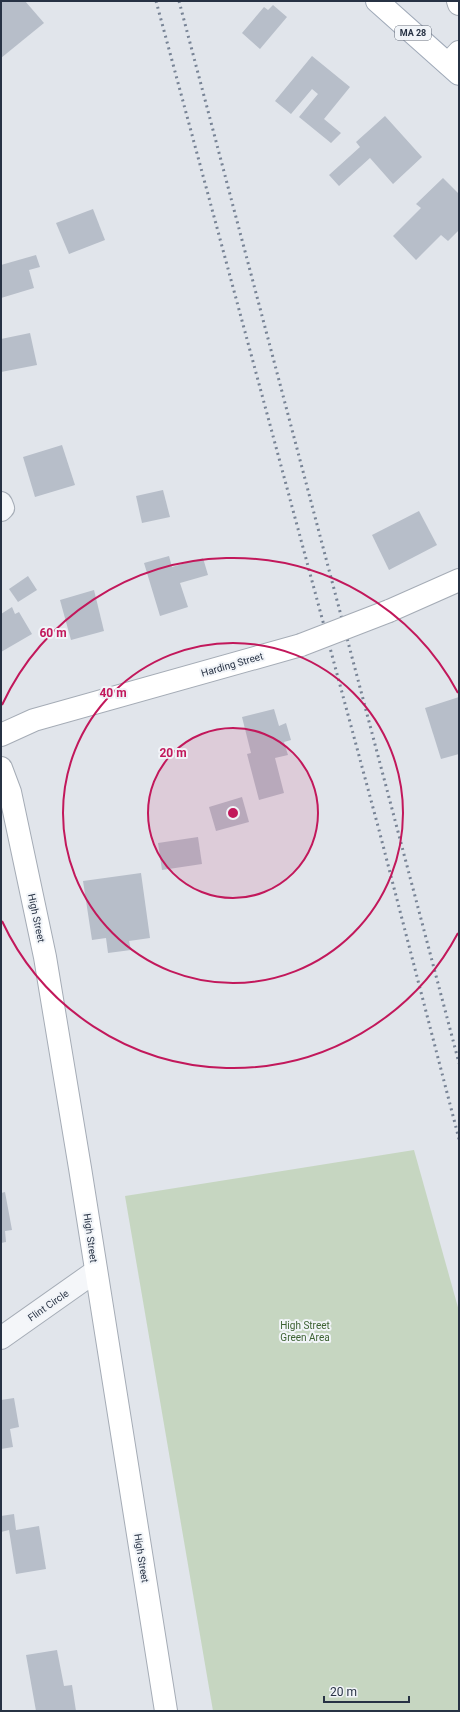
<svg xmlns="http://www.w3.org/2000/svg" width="460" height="1712" font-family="Roboto,sans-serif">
	<rect width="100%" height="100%" fill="#e1e5eb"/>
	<path fill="#c6d6c1" d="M414 1150 459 1311V1711H213L125 1196Z"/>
	<g fill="#b7bec9">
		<path d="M1 1H25L44 23 1 58Z"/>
		<path d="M273 5 287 17 260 49 242 33 264 7 268 10Z"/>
		<path d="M312 56 350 87 324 119 341 133 331 143 299 117 318 94 312 89 291 114 275 101Z"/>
		<path d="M385 116 422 157 393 184 370 158 339 186 329 175 360 147 356 142Z"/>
		<path d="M443 178 459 194V230L448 241 441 235 416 260 393 236 421 208 416 204Z"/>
		<path d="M93 209 105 240 69 254 56 223Z"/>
		<path d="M36 255 40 267 29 270 34 288 1 298V265Z"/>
		<path d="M30 333 37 365 1 372V339Z"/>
		<path d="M62 445 75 485 35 497 23 457Z"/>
		<path d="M163 490 170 517 142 523 136 496Z"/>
		<path d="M419 511 437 545 389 570 372 535Z"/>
		<path d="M169 556 172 567 203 558 208 575 180 583 188 607 160 616 144 563Z"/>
		<path d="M28 576 37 590 18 602 9 589Z"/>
		<path d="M94 590 104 631 71 640 60 600Z"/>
		<path d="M12 607 15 614 19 612 32 634 1 652V614Z"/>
		<path d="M459 697V754L441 759 425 708Z"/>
		<path d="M274 709 279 726 286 723 291 740 284 742 288 755 275 758 284 793 259 800 247 754 251 753 242 717Z"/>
		<path d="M242 797 249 822 216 831 209 807Z"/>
		<path d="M198 837 202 864 162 870 158 843Z"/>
		<path d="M141 873 150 938 129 941 131 950 108 953 106 938 92 940 83 881Z"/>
		<path d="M5 1192 12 1230 5 1231 6 1242 1 1243V1193Z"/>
		<path d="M14 1398 19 1427 10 1429 13 1447 1 1449V1400Z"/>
		<path d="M14 1514 16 1530 39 1526 46 1569 16 1574 9 1530 1 1532V1516Z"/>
		<path d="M57 1650 64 1686 72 1685 76 1711H36L26 1655Z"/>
	</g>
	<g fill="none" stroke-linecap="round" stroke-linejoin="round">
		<defs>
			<g id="street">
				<path d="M1 503 3 508 1 510"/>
				<path d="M1 1338 96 1271"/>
			</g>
			<g id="secondary">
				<path d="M458 1 459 4"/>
				<path d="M448 64 459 52"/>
				<path d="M389 611 459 580"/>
				<path d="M1 735 34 720 301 645"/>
				<path d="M1 768 10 792 45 957 80 1168 166 1711"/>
			</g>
			<path id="primary" d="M377 1 459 74"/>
		</defs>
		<use href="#street" stroke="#a5acb6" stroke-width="24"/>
		<use href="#secondary" stroke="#a5acb6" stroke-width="24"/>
		<use href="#primary" stroke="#9fa9b8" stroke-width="24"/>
		<use href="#street" stroke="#f4f6f9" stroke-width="22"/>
		<use href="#secondary" stroke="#fff" stroke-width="22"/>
		<use href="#primary" stroke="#fff" stroke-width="22"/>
		<g stroke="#788496" stroke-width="3" stroke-dasharray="2 4" stroke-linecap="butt">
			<path d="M156 1 379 830 459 1139"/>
			<path d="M179 1 459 1063"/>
		</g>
		<defs>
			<path id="secondary-bridge" d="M301 645 389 611"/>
		</defs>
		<use href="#secondary-bridge" stroke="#a5acb6" stroke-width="24" stroke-linecap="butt"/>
		<use href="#secondary-bridge" stroke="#fff" stroke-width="22"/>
	</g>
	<circle cx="233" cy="813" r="85" fill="#c2185b" fill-opacity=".12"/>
	<g fill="none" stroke="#c2185b" stroke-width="2">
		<circle cx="233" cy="813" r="85"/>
		<circle cx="233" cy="813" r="170"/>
		<path d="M458 933A255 255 0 0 1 2 921M2 705A255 255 0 0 1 458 693"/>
	</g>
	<g text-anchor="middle" stroke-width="4" stroke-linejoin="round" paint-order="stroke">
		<rect fill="#f1f4f8" stroke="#646c7a" stroke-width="1" x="395" y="26" width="36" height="14" rx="3"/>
		<g font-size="9" font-weight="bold" fill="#273244">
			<text x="413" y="36">MA 28</text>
		</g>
		<g font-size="10" fill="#273244" stroke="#f1f4f8">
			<text transform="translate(232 664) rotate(-16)" y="4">Harding Street</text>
			<text transform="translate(37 918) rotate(78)" y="4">High Street</text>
			<text transform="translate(91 1238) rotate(82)" y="4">High Street</text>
			<text transform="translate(48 1305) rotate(-35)" y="4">Flint Circle</text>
			<text transform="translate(142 1558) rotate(81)" y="4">High Street</text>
		</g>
		<g font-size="10" fill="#3d6233" stroke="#f1f4f8">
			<text x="305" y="1329">High Street<tspan x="305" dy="12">Green Area</tspan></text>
		</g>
	</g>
	<circle cx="233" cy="813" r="6" fill="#c2185b" stroke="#f1f4f8" stroke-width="2"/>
	<g font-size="12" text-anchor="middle" font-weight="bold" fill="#c2185b" stroke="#f1f4f8" stroke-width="4" stroke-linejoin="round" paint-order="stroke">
		<text x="53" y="637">60 m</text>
		<text x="113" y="697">40 m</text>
		<text x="173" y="757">20 m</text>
	</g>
	<rect width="460" height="1712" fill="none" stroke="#273244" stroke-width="4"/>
	<path d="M324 1696v6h85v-6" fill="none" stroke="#273244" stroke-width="2"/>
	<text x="330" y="1696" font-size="12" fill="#273244" stroke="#f1f4f8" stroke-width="3" paint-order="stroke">20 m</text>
</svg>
